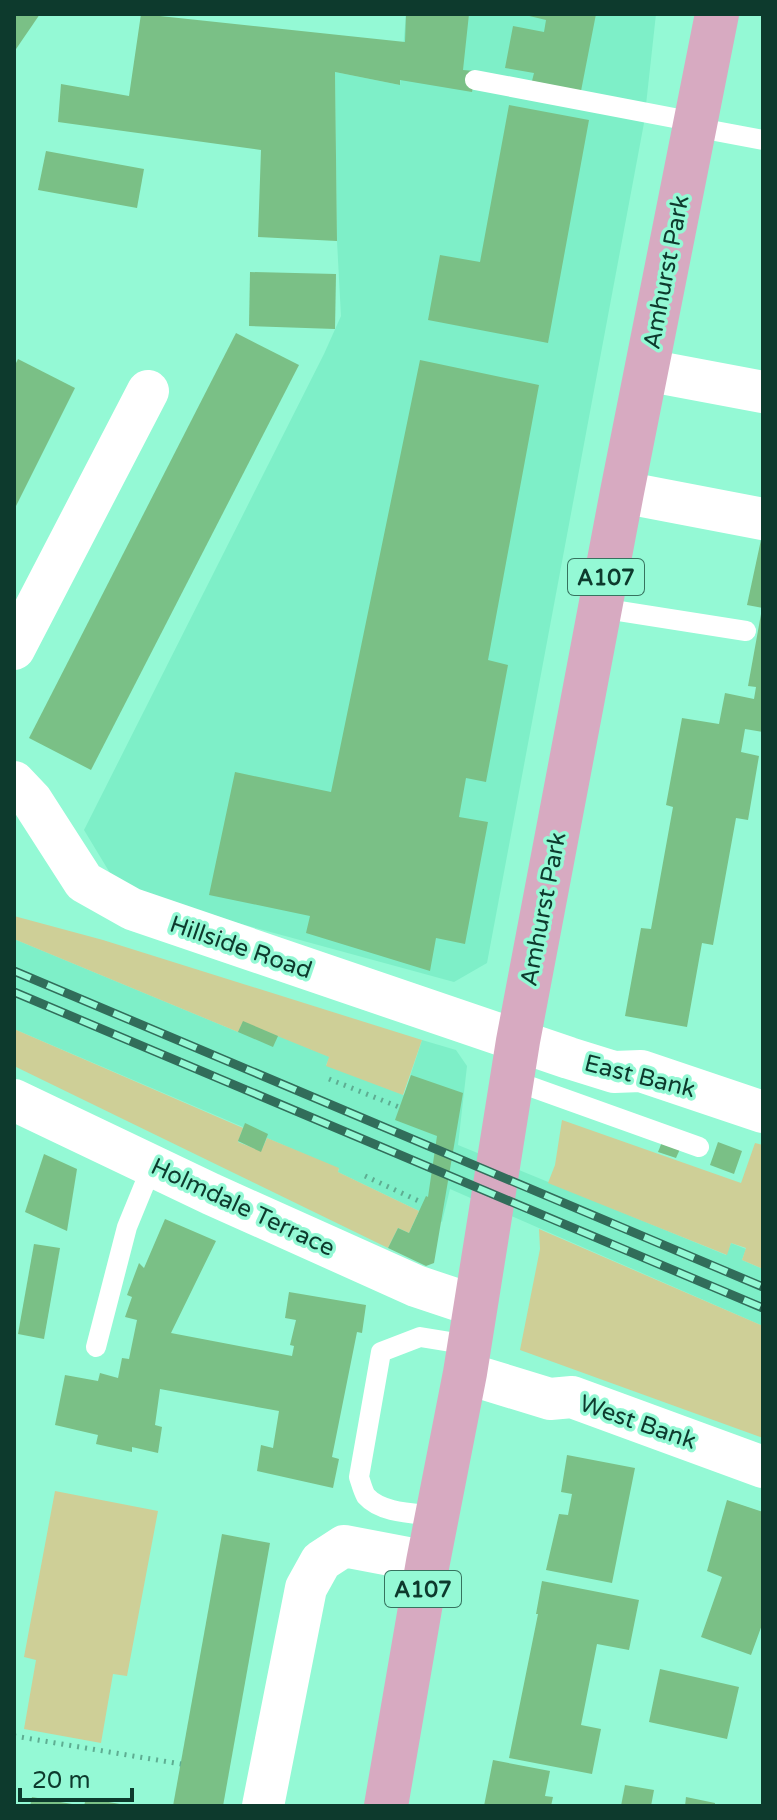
<svg xmlns="http://www.w3.org/2000/svg" width="777" height="1820" font-family="'Varela Round',sans-serif">
	<rect width="100%" height="100%" fill="#94f9d5"/>
	<g fill="#7eefc8">
		<path d="M406 14H656L644 123 487 963 454 982 150 899 110 873 84 830 324 354 341 316 337 241 335 72 400 85Z"/>
		<path d="M14 939 238 1032 243 1021 330 1057 326 1065 404 1095 422 1040 456 1050 467 1066 458 1145 726 1255 731 1243 746 1249 742 1260 763 1269V1326L450 1189 442 1222 338 1172 339 1169 267 1138 261 1152 238 1141 243 1127 14 1029Z"/>
	</g>
	<g fill="#cecf97">
		<path d="M14 916 103 940 422 1040 403 1095 326 1066 329 1057 243 1022 238 1032 14 939Z"/>
		<path d="M14 1029 243 1128 238 1142 261 1151 267 1138 339 1168 338 1172 419 1211 409 1233 398 1228 388 1248 14 1066Z"/>
		<path d="M562 1120 741 1183 755 1143 763 1145V1269L742 1260 746 1248 731 1243 727 1255 548 1183 555 1165Z"/>
		<path d="M539 1229 763 1326V1438L520 1350 540 1249Z"/>
		<path d="M55 1491 158 1511 127 1676 113 1674 101 1743 24 1729 36 1660 24 1657Z"/>
	</g>
	<g fill="#7ac086">
		<path d="M14 14H40L14 52Z"/>
		<path d="M141 14 405 42 406 14H469L463 70 476 71 472 92 400 80V85L335 72 337 241 258 237 261 150 58 122 61 84 129 96Z"/>
		<path d="M521 14H596L581 91 532 81 534 73 505 68 513 26 544 32 546 20Z"/>
		<path d="M509 105 589 120 548 343 428 320 440 255 480 262Z"/>
		<path d="M46 151 144 169 137 208 38 190Z"/>
		<path d="M250 272 336 274 335 329 249 326Z"/>
		<path d="M236 333 299 365 91 770 29 738Z"/>
		<path d="M18 359 75 388 14 510V367Z"/>
		<path d="M420 360 539 385 488 660 508 665 486 782 466 778 459 817 488 822 465 944 436 938 430 971 306 933 310 916 209 895 235 772 331 792Z"/>
		<path d="M762 535H763V608L747 605Z"/>
		<path d="M761 614 763 732 745 729 741 752 759 756 748 820 736 818 713 945 702 943 687 1027 625 1016 641 928 651 929 673 807 666 805 682 718 719 724 725 693 754 699 756 687 748 686Z"/>
		<path d="M243 1021 278 1036 273 1047 238 1032Z"/>
		<path d="M411 1075 463 1093 434 1263 426 1266 388 1248 398 1228 409 1233 426 1196 428 1197 437 1136 395 1120Z"/>
		<path d="M245 1123 268 1134 261 1152 238 1141Z"/>
		<path d="M662 1142 680 1149 676 1158 658 1152Z"/>
		<path d="M718 1142 742 1151 734 1174 710 1165Z"/>
		<path d="M44 1154 77 1169 67 1231 25 1212Z"/>
		<path d="M165 1219 216 1241 171 1333 292 1356 294 1346 290 1345 296 1320 285 1318 289 1292 366 1305 362 1333 357 1332 332 1457 339 1459 333 1488 257 1471 261 1445 273 1448 279 1411 160 1389 155 1425 162 1427 158 1453 132 1447V1452L96 1444 98 1435 55 1425 65 1375 98 1381 100 1373 118 1378 122 1358 129 1359 137 1320 125 1317 132 1297 127 1295 139 1263 144 1268Z"/>
		<path d="M34 1244 60 1248 44 1339 18 1334Z"/>
		<path d="M567 1455 635 1468 612 1583 546 1570 559 1514 568 1515 572 1494 561 1492Z"/>
		<path d="M727 1500 763 1512V1622L751 1655 701 1637 722 1577 707 1571Z"/>
		<path d="M222 1534 270 1543 223 1806H173Z"/>
		<path d="M542 1581 639 1600 629 1650 597 1644 581 1725 601 1729 592 1774 509 1758 538 1614H536Z"/>
		<path d="M660 1669 739 1687 727 1739 649 1722Z"/>
		<path d="M493 1760 550 1771 545 1796 553 1797 551 1806H484Z"/>
		<path d="M625 1785 654 1790 651 1806H621Z"/>
		<path d="M32 1797 72 1804V1806H30Z"/>
		<path d="M686 1797 715 1803V1806H685Z"/>
		<path d="M86 1798 120 1804V1806H84Z"/>
	</g>
	<g fill="none" stroke-linecap="round" stroke-linejoin="round">
		<g stroke="#5ead92" stroke-width="5" stroke-dasharray="2 6" stroke-linecap="butt">
			<path d="M329 1079 399 1107"/>
			<path d="M365 1176 423 1203"/>
			<path d="M14 1736 181 1764"/>
		</g>
		<g stroke="#fff" stroke-width="20">
			<path d="M475 80 695 122"/>
			<path d="M694 127 763 140"/>
			<path d="M600 608 746 631"/>
			<path d="M512 1080 699 1147"/>
			<path d="M96 1347 127 1227 152 1166"/>
			<path d="M437 1516C416 1513 382 1514 366 1496 363 1491 361 1483 359 1477L381 1352 420 1337 469 1345"/>
		</g>
		<g stroke="#fff" stroke-width="42">
			<path d="M646 370 763 392"/>
			<path d="M622 492 763 519"/>
			<path d="M14 649 148 391"/>
			<path d="M14 782 32 801 84 882 132 909 569 1058 614 1072 641 1071 763 1112"/>
			<path d="M14 1100 211 1194 416 1286 476 1306"/>
			<path d="M465 1373 550 1399 572 1397 763 1467"/>
			<path d="M263 1806 306 1588 321 1561 344 1546 428 1562"/>
		</g>
		<path stroke="#d7aac1" stroke-width="44" d="M386 1806 428 1562 465 1373 518 1041 622 492 717 14"/>
		<defs>
			<g id="rail">
				<path d="M14 971 763 1287"/>
				<path d="M14 992 763 1308"/>
			</g>
		</defs>
		<use href="#rail" stroke="#316d5a" stroke-width="9"/>
		<use href="#rail" stroke="#94f9d5" stroke-width="6" stroke-dasharray="18" stroke-linecap="butt"/>
	</g>
	<g text-anchor="middle" stroke-width="7" stroke-linejoin="round" paint-order="stroke">
		<g fill="#94f9d5" stroke="#36735f" stroke-width="2">
			<rect x="568" y="559" width="76" height="36" rx="6"/>
			<rect x="385" y="1571" width="76" height="36" rx="6"/>
		</g>
		<g font-size="22" font-weight="bold" fill="#0d3a2d">
			<text x="606" y="585">A107</text>
			<text x="423" y="1597">A107</text>
		</g>
		<g font-size="24" fill="#0d3a2d" stroke="#94f9d5">
			<text transform="translate(666 272) rotate(-79)" y="8">Amhurst Park</text>
			<text transform="translate(543 909) rotate(-79)" y="8">Amhurst Park</text>
			<text transform="translate(241 947) rotate(19)" y="8">Hillside Road</text>
			<text transform="translate(640 1076) rotate(14)" y="8">East Bank</text>
			<text transform="translate(243 1207) rotate(25)" y="8">Holmdale Terrace</text>
			<text transform="translate(638 1422) rotate(19)" y="8">West Bank</text>
		</g>
	</g>
	<rect width="777" height="1820" fill="none" stroke="#0d3a2d" stroke-width="32"/>
	<path d="M20 1788v12h112v-12" fill="none" stroke="#0d3a2d" stroke-width="4"/>
	<text x="32" y="1788" font-size="24" fill="#0d3a2d" stroke="#94f9d5" stroke-width="6" paint-order="stroke">20 m</text>
</svg>
